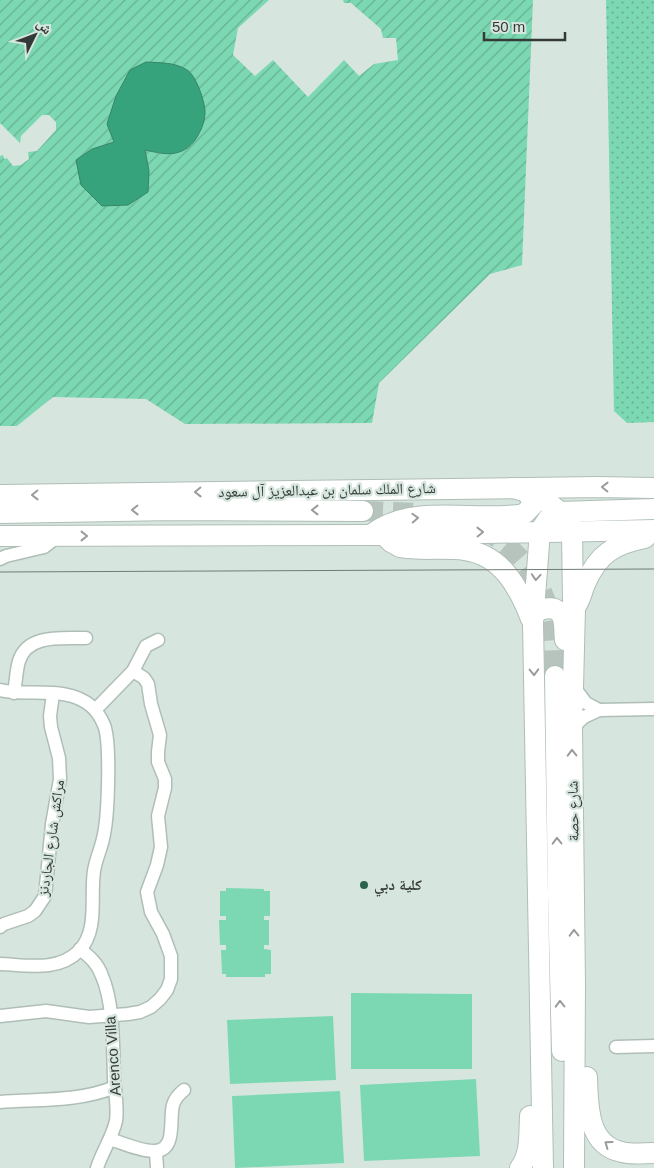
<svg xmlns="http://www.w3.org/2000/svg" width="654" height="1168" font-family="Helvetica,'Noto Naskh Arabic',sans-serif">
	<defs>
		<pattern id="grass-dots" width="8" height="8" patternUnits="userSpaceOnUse" patternTransform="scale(1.25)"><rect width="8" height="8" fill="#7cd8b2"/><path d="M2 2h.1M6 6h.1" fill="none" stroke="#66b092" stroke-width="1.8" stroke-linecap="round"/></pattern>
		<pattern id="garden-furrows" width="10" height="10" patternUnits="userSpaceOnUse" patternTransform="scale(1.25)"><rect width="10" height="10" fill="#7cd8b2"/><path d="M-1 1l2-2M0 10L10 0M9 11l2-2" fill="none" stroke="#66b092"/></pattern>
	</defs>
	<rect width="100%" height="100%" fill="#d6e6de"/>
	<path fill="url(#grass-dots)" d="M606 0H654V422L627 423 614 411Z"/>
	<path fill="url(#garden-furrows)" fill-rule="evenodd" d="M0 0H269L238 28 233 55 255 76 273 60 308 97 344 60 359 76 374 64 398 60 396 38H383L381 29 351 3H344L343 0H533L522 265 490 274 379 383 372 423 185 424 146 399 53 397 17 426H0V156L3 155 4 159 7 158 13 166 21 165 29 159 28 152 37 151 56 130V122L49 115H42L21 136 20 143 0 123ZM205 112 200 133 191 145 160 153 145 150 149 171 92 149Z"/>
	<g fill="#7cd8b2">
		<path d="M226 888 264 889V891H270V916H264V920H269V945H264V949L271 950V974H265V977H226V974H222L221 950H226V945H220L219 920H226V916H220V891H226Z"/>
		<path d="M351 993 472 994V1069H351Z"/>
		<path d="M333 1016 336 1080 230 1084 227 1020Z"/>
		<path d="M476 1079 480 1156 364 1161 360 1085Z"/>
		<path d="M340 1091 344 1163 235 1168 232 1096Z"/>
	</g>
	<path fill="#37a37d" stroke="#368468" d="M146 62C160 63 175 62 187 70 196 75 205 102 205 112 205 127 194 148 179 152 169 156 155 152 145 150L149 171 148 192 128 205 102 206 81 185 76 160 92 149 114 142 107 124 116 96 130 70Z"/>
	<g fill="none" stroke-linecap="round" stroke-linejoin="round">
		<g stroke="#b6c4bd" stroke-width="20" stroke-dasharray="20 10" stroke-linecap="butt">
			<path d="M363 511 420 513"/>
			<path d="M481 528C521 549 549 588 553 633 555 648 554 662 555 676"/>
		</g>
		<defs>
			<g id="minor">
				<path d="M0 559 6 556 44 547 58 536"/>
				<path d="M574 687 586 703 599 710"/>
				<path d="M0 690C29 697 67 685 91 706 97 711 101 718 104 725 111 742 108 815 104 834 102 847 96 858 94 871 90 897 99 930 79 951 58 972 27 965 0 964"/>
				<path d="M14 693C16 682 16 671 19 661 28 633 63 639 86 638"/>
				<path d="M95 710 133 671 146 646 158 640"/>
				<path d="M572 728 584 717 599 710 654 709"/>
				<path d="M0 927 4 924 28 916 35 911 45 896 52 824 60 779 59 758 51 727 50 716 53 694"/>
				<path d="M80 949C90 957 98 964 102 976 114 1003 113 1049 114 1079 115 1093 118 1107 116 1121 112 1138 102 1152 97 1168"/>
				<path d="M0 1016 46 1011 89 1017 128 1014 140 1012 151 1007 160 999 167 990 171 979V956L163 934 151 912 147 892 157 865 161 847 158 816 165 788V779L158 762V752L160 735 151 704 148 684 144 678 133 671"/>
				<path d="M616 1047 654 1046"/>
				<path d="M0 1102C38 1099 79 1102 115 1087"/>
				<path d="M110 1139C122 1143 143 1152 155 1151 177 1150 169 1119 173 1105 175 1098 179 1094 184 1090"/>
				<path d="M156 1152 157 1168"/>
			</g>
			<g id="primary">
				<path d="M513 488 527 492 550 504 566 517 570 524 572 531 573 603 575 608 572 728 575 985 574 1168"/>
				<path d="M0 495 598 487 654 488"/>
				<path d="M0 513 174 510 363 511"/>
				<path d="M372 534C414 502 476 523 524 514L532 506 531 499 527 492"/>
				<path d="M384 535 391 542 400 547C421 551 443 547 465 550 502 555 519 588 531 619"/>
				<path d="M0 536 379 535 654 530"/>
				<path d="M576 606C581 599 582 591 585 584 598 554 614 544 645 538"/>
				<path d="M534 614C543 606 560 605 563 619 565 626 564 634 565 640"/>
				<path d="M555 676 558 895 562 1051"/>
				<path d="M587 1077C588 1105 587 1145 622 1152 632 1155 644 1153 654 1153"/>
				<path d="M520 1168C531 1154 529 1133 530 1116"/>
				<path d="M543 1168 533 623 540 531 548 519 560 512 654 509"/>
			</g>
		</defs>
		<use href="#minor" stroke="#afbeb6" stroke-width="15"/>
		<use href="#primary" stroke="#afbeb6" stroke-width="22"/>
		<use href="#minor" stroke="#fff" stroke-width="12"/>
		<use href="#primary" stroke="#fff" stroke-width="20"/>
		<path stroke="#717b76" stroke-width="1" d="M0 572 654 569"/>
	</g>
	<defs><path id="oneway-chevron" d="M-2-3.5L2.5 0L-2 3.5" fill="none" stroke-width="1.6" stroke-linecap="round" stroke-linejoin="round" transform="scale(1.25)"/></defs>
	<g stroke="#9a9c9b">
		<use href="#oneway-chevron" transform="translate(605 487) rotate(-179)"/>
		<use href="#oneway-chevron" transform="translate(198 492) rotate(179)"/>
		<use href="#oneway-chevron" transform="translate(35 495) rotate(179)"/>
		<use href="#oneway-chevron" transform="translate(135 510) rotate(179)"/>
		<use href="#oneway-chevron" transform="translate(315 510) rotate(-180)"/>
		<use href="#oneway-chevron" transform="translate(415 518) rotate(-3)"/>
		<use href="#oneway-chevron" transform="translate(480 532) rotate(-1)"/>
		<use href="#oneway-chevron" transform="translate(84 536)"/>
		<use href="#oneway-chevron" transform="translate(536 577) rotate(94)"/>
		<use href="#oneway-chevron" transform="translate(534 672) rotate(89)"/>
		<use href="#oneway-chevron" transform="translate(572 753) rotate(-91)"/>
		<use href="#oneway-chevron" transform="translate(557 841) rotate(-91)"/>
		<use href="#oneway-chevron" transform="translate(574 933) rotate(-91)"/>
		<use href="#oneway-chevron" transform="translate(560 1004) rotate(-91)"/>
		<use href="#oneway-chevron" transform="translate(608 1144) rotate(-144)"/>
	</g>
	<circle fill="#29644e" stroke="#d6e6de" stroke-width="2" cx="364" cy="885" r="5"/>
	<g text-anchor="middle" stroke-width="4.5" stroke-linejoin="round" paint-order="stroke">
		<g font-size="15" fill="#343a37" stroke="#d6e6de">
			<text transform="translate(327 490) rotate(-1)" y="5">شارع الملك سلمان بن عبدالعزيز آل سعود</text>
			<text transform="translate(573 811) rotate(-91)" y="5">شارع حصة</text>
			<text transform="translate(51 838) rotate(-82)" y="5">مراكش شارع الجاردنز</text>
			<text transform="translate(113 1056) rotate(-94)" y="5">Arenco Villa</text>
		</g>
		<g font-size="15" font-weight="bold" fill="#343a37" stroke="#d6e6de" text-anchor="start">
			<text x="374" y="890">كلية دبي</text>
		</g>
	</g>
	<g transform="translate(35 35) rotate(48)" stroke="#d6e6de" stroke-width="4" paint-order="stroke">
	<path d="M0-4L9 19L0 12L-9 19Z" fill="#343a37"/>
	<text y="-8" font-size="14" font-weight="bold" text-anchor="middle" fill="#343a37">ش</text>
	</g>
	<path d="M484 32v8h81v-8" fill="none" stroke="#343a37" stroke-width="2.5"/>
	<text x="492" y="32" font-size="15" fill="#343a37" stroke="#d6e6de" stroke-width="4" paint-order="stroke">50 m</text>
</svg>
